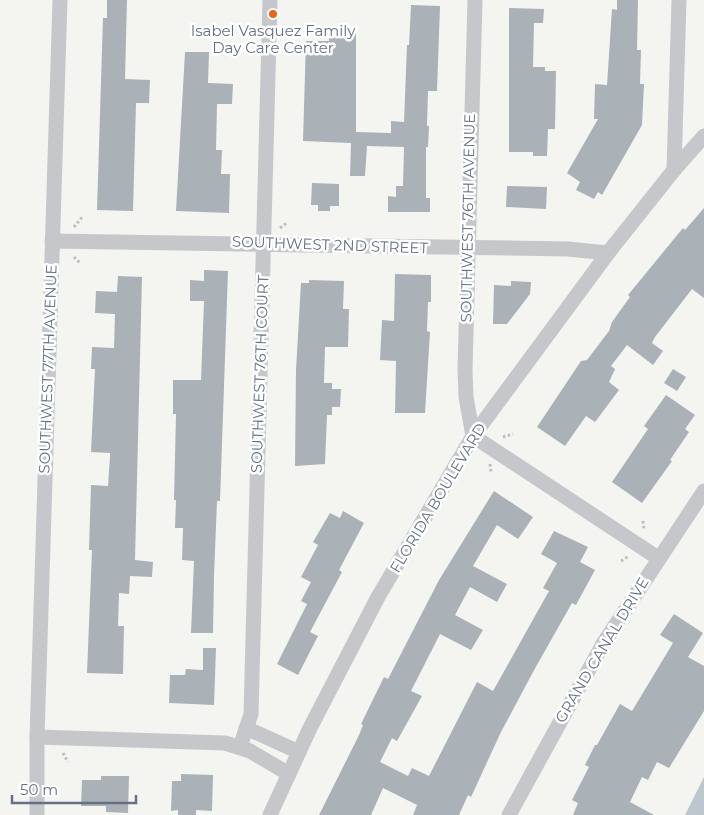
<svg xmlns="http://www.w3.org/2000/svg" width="704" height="815" font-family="Montserrat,sans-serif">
	<rect width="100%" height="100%" fill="#f4f5f1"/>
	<path fill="#bdc6cd" d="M704 777V815H685Z"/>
	<g fill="#aab1b7">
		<path d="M107 0H127L125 79 150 80 149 103H136L133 211 97 210 103 18H107Z"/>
		<path d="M617 0H638L637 50H641L640 84H644L642 125 602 195 598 192 594 199 576 190 580 182 567 173 598 119H594L595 84 607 85 612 9 617 10Z"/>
		<path d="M411 5 440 6 437 91H428L427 126H429L428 147H426V198H430V212H388V196L396 197V186H403L404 147 367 146 365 176H350L351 143 303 141 306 41H329V30L356 31V132L391 133V121L404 122 407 45H409Z"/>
		<path d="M509 8 544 9 543 23H534L533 67H545V71H556L555 129H548L547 156H533V152H509Z"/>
		<path d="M185 52H209L208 83 233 84 232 104H217L216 150H222L221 174H230L229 213 176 211Z"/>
		<path d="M312 183 339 184V206H330V211H318V205H311Z"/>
		<path d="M507 186 547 187 546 209 506 207Z"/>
		<path d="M704 208V298L692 289 655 337 652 343 663 351 653 365 627 345 611 366 615 369 609 382 619 390 595 422 586 416 565 446 537 427 581 361 587 360 609 331 612 322 630 297 628 295 683 228 685 230Z"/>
		<path d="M204 270 228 271 220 501H217L214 576 213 633H191L194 561 182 560 183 528H175L176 500H174L176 414H173V380H201L204 301H190V280L204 281Z"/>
		<path d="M395 274 431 275V302H428L427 331 430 332 425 413H395L396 361 380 360 382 320 394 321Z"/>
		<path d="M118 276 142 277 135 560 153 562 152 577 130 576 129 594 119 593 118 626H124L123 674 87 673 92 550H89L91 485 108 486 110 457V453L91 452 95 369H91L92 347 114 348 115 314 95 313 96 291 117 292Z"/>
		<path d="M309 280 344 281 343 309H349L348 347H325L324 383H332V389H341L340 407H332V415H327L325 464 295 466 296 370 301 283H309Z"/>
		<path d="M511 281 531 282 530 294 507 324H493L494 285 511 286Z"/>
		<path d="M673 369 686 377 677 391 664 383Z"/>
		<path d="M666 395 695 415 685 429 689 432 670 460 672 461 642 503 612 482 648 429 644 426Z"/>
		<path d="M494 491 533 517 518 539 497 525 473 566 507 584 497 602 470 587 455 615 483 630 471 650 440 634 411 691 422 696 397 741 392 738 380 762 408 776 412 768 429 776 477 682 493 691 549 591 543 588 557 563 541 554 554 531 588 547 580 562 595 570 576 605 572 603 533 672 501 732 471 797 468 795 459 815H413L417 805 383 788 371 815H319L359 735 363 725 361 724 384 677 388 679 439 580Z"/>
		<path d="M343 511 364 523 339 570 342 572 310 632 318 636 298 675 277 664 307 604 301 601 311 582 301 577 318 545 313 542 330 513 340 518Z"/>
		<path d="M674 614 703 633 688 657 704 666V711L669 768 657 762 648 780 642 777 630 802 654 815H573L578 803 572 800 589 767 585 765 595 745H597L620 704 632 711 673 643 660 635Z"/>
		<path d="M203 648H216L214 705 169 703 170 675H185L186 669 203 670Z"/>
		<path d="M181 774 213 775 212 811 196 810V815H178V810L171 811 172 781H181Z"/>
		<path d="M101 776H129L128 813 106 812V806H81L82 780H101Z"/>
	</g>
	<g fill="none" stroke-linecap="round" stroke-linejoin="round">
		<g stroke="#bcbec0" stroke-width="3" stroke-dasharray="2.5 2.5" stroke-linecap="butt">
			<path d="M74 227 83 216"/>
			<path d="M280 228 288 222"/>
			<path d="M74 257 81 264"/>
			<path d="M503 437 513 434"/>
			<path d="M490 464 491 472"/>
			<path d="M643 521 644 530"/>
			<path d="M621 561 629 556"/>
			<path d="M63 753 68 762"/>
		</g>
		<g stroke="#c5c7cb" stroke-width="15">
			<path d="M475 0 465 370 466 397 473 436 658 558"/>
			<path d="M674 170 679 0"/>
			<path d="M52 241 568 249 608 253"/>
			<path d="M246 728 299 752"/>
			<path d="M37 737 225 743 250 751 289 774"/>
			<path d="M240 747 251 714 270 0"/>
			<path d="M37 815V737L60 0"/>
			<path d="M270 815 310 728 378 597 473 436 608 253 674 170 704 136"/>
			<path d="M509 815 603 644 704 491"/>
		</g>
	</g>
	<circle fill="#e66520" stroke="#fff" stroke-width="2" cx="273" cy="14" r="5"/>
	<g text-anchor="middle" stroke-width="5" stroke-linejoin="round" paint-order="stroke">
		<g font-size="15" fill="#637183" stroke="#fff">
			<text x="273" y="36">Isabel Vasquez Family<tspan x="273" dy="17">Day Care Center</tspan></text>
		</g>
		<g font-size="15" fill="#637183" stroke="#fff">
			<text transform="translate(468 218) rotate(-89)" y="5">SOUTHWEST 76TH AVENUE</text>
			<text transform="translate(330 245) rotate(2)" y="5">SOUTHWEST 2ND STREET</text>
			<text transform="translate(48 369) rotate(-88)" y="5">SOUTHWEST 77TH AVENUE</text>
			<text transform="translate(260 374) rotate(-88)" y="5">SOUTHWEST 76TH COURT</text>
			<text transform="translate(438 498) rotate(-59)" y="5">FLORIDA BOULEVARD</text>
			<text transform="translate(602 650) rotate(-59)" y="5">GRAND CANAL DRIVE</text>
		</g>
	</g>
	<path d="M12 795v8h124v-8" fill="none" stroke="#637183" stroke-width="2.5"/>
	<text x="20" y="795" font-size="15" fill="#637183" stroke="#ffffff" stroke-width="4" paint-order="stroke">50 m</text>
</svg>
